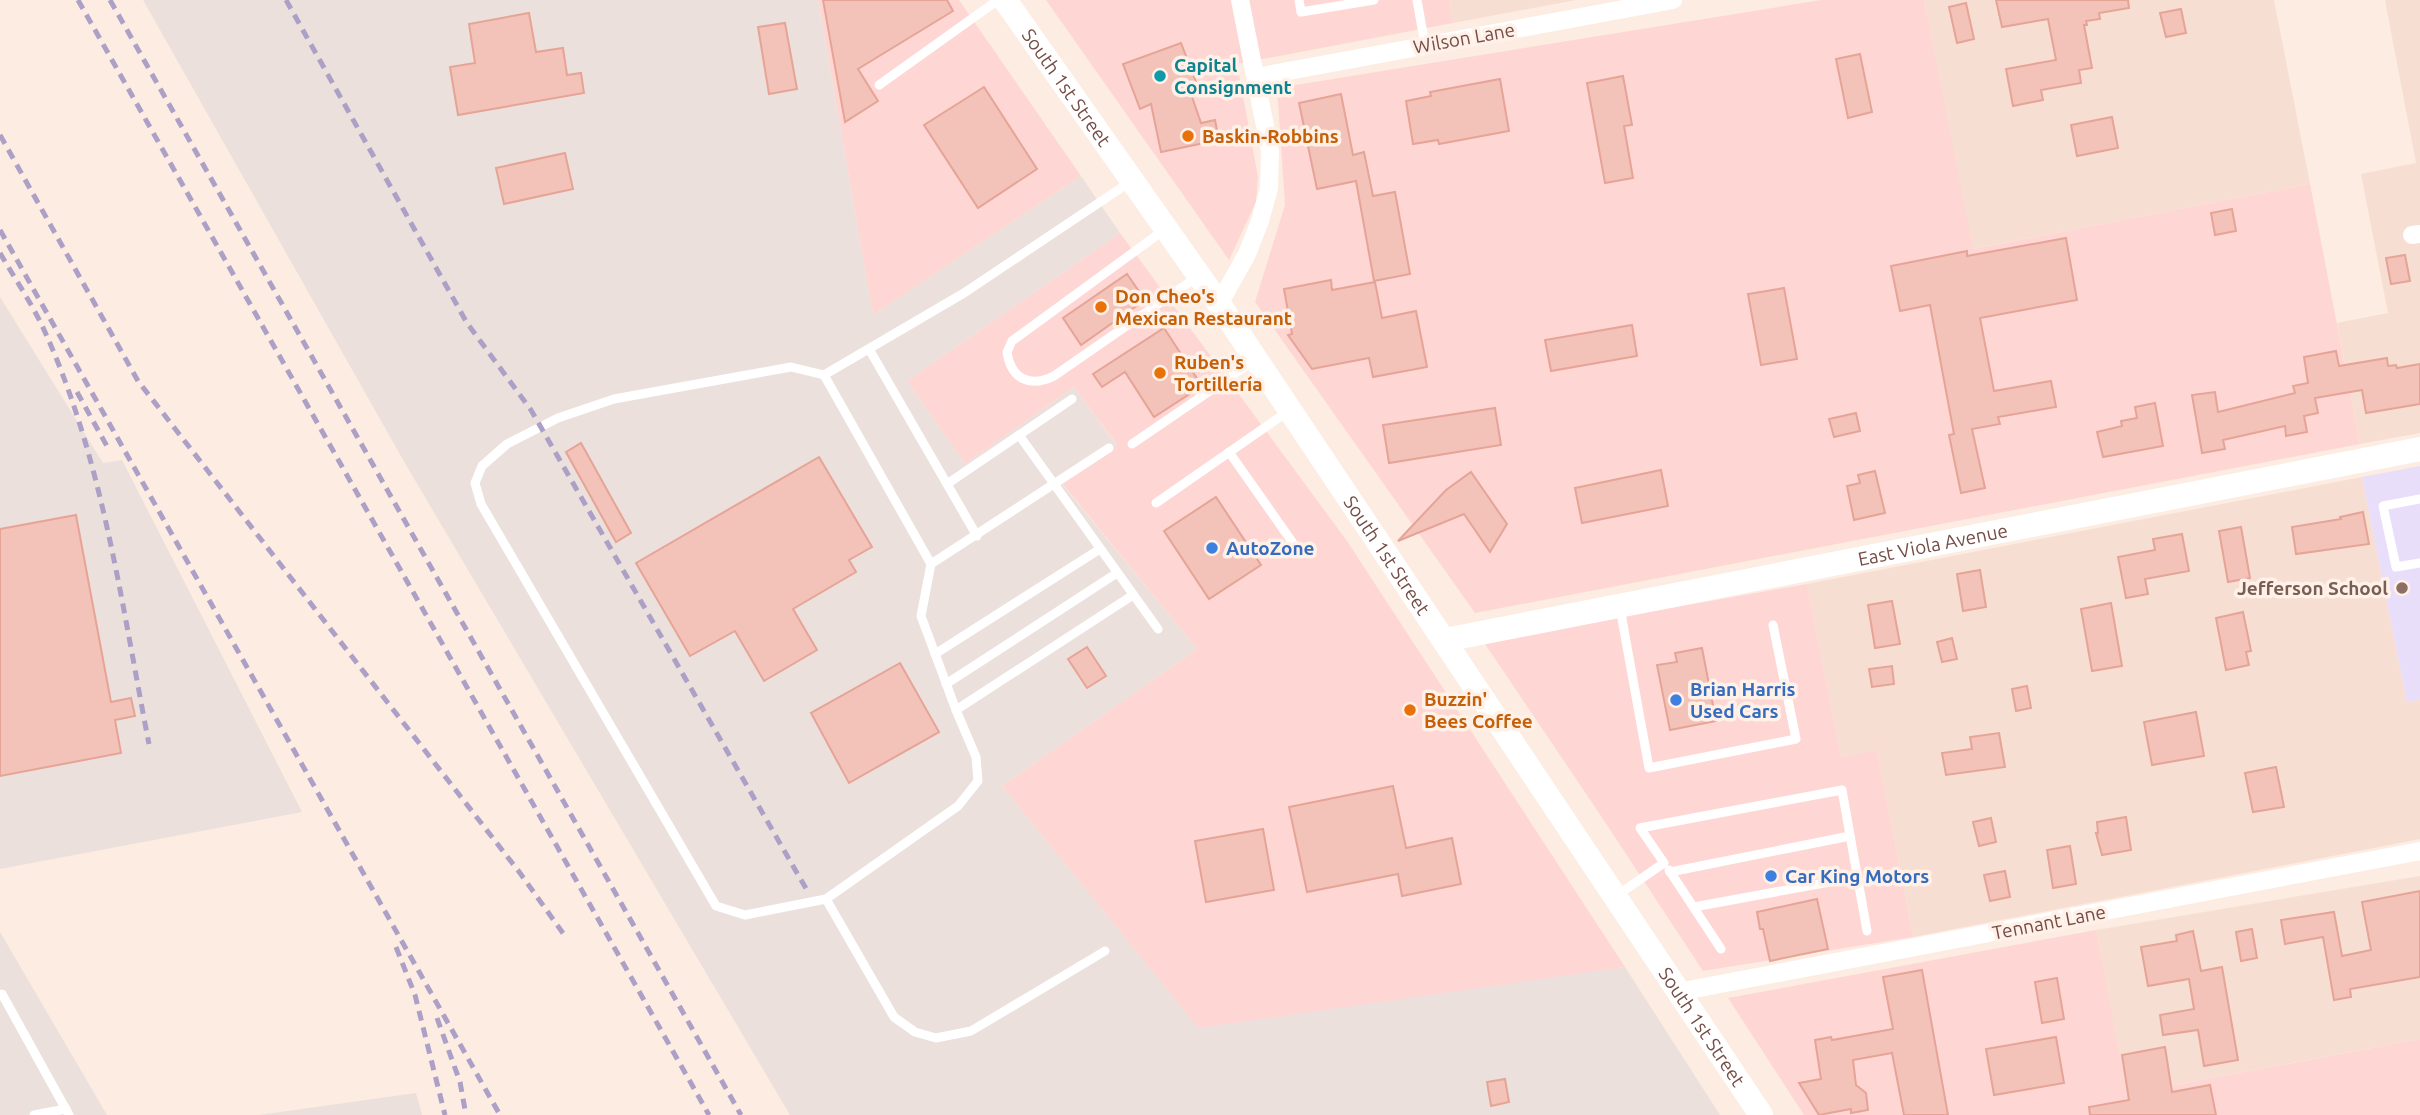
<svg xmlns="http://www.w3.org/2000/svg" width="2420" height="1115" font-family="Ubuntu,sans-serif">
	<rect width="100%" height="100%" fill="#fdece1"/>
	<g fill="#f7ded2">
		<path d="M1449 0H1576L1453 23Z"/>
		<path d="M1924 0H2274L2310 184 1972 249Z"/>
		<path d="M2385 0H2420V433L2360 444 2337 323 2388 313 2361 174 2416 163Z"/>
		<path d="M2362 477 2407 702 2420 700V839L1913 937 1877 750 1841 759 1807 584Z"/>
		<path d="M2420 876V1039L2126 1094 2096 930Z"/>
	</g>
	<g fill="#fed7d4">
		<path d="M818 0H959L1081 176 873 315Z"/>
		<path d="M1046 0H1449L1453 23 1237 64 1258 177 1256 202 1229 260Z"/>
		<path d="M1821 0H1924L1973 249 2310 184 2360 444 1475 613 1255 302 1285 205 1277 88Z"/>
		<path d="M1120 233 1347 541 1625 967 1200 1031 1002 786 1197 649 1062 483 1117 445 1074 387 965 464 907 381Z"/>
		<path d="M1807 584 1841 758 1877 750 1913 937 1703 971 1601 816 1483 641Z"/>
		<path d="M2096 930 2127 1094 2420 1039V1115H1804L1728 998Z"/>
	</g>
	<g fill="#ebe0dc">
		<path d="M143 0H818L873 315 1081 176 1120 233 907 381 965 464 1074 387 1117 446 1062 484 1197 649 1002 786 1198 1028 1625 967 1720 1115H790L406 465Z"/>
		<path d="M0 297 103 463 122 460 302 812 0 869Z"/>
		<path d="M0 932 107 1115H0Z"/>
		<path d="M416 1093 422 1115H259Z"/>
	</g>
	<path fill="#e9def9" d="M2420 466V700L2407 702 2362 477Z"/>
	<g fill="#f3c2b8" stroke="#e6a497" stroke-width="2">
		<path d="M823 0H947L953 11 858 69 878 101 845 122Z"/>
		<path d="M1996 0H2128L2129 8 2099 13 2100 19 2086 21 2087 25H2084L2092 68 2079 70 2081 83 2041 90 2043 100 2013 106 2006 69 2056 60 2048 19 2002 27Z"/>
		<path d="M1966 3 1974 39 1957 43 1949 7Z"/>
		<path d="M2181 9 2186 33 2166 37 2160 13Z"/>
		<path d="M529 13 536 52 563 48 567 75 581 73 584 93 458 115 450 67 475 63 469 24Z"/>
		<path d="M785 23 797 89 769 94 758 27Z"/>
		<path d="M1181 43 1198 87 1190 91 1201 123 1215 120 1219 140 1161 152 1151 104 1140 109 1123 64Z"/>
		<path d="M1860 54 1872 112 1848 118 1836 59Z"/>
		<path d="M1623 76 1632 125 1624 126 1633 178 1605 183 1587 83Z"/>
		<path d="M1500 79 1509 131 1439 144 1438 140 1413 144 1406 101 1431 96 1430 92Z"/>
		<path d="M984 87 1037 169 978 208 924 125Z"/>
		<path d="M1341 94 1353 155 1364 152 1373 196 1395 192 1410 274 1374 281 1356 181 1317 189 1299 103Z"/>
		<path d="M2112 117 2118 148 2077 156 2071 125Z"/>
		<path d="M565 153 573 189 504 204 496 168Z"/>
		<path d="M2232 209 2236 231 2215 235 2211 213Z"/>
		<path d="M2066 238 2077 300 1980 318 1994 391 2051 381 2056 407 1998 417 2000 424 1972 429 1985 488 1961 493 1949 435 1954 434 1930 305 1900 311 1891 266 1967 251V256Z"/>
		<path d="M2405 255 2410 281 2391 284 2386 258Z"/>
		<path d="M1127 274 1145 300 1081 345 1063 318Z"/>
		<path d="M1331 280 1332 290 1375 282 1382 318 1416 311 1427 367 1373 377 1369 358 1312 369 1288 335 1292 334 1284 289Z"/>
		<path d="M1784 288 1797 359 1761 365 1748 294Z"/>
		<path d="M1632 325 1637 356 1551 371 1545 340Z"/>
		<path d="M1164 328 1202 386 1154 417 1125 372 1102 387 1093 374Z"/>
		<path d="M2336 351 2339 366 2387 358 2388 366 2396 365 2397 368 2420 364V404L2366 413 2362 390 2315 398 2318 413 2304 416 2307 432 2286 436 2285 426 2223 440 2225 449 2202 453 2192 395 2215 392 2218 412 2295 393 2293 386 2308 383 2304 357Z"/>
		<path d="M2155 403 2163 446 2103 457 2097 432 2122 426 2121 421 2137 418 2135 407Z"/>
		<path d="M1495 408 1501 445 1389 463 1383 425Z"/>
		<path d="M1856 413 1860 431 1834 437 1829 419Z"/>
		<path d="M581 443 631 533 616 542 566 452Z"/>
		<path d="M819 457 872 547 849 560 856 572 793 609 817 650 764 681 735 631 690 656 636 563Z"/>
		<path d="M1661 470 1668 506 1582 523 1575 488Z"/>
		<path d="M1875 471 1885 513 1854 520 1847 486 1860 483 1858 475Z"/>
		<path d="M1471 472 1507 524 1490 552 1464 514 1398 541 1446 490Z"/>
		<path d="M1216 497 1261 565 1209 599 1164 531Z"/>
		<path d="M2363 512 2369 544 2296 554 2292 527 2341 519 2340 517Z"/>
		<path d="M76 515 111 702 131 698 135 716 115 720 121 753 0 776V529Z"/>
		<path d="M2241 527 2250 578 2228 582 2219 531Z"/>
		<path d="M2182 534 2189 571 2145 579 2148 594 2126 598 2118 557 2155 550 2153 539Z"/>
		<path d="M1980 570 1986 607 1963 611 1957 574Z"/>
		<path d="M1892 601 1900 644 1875 648 1868 605Z"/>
		<path d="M2111 603 2122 666 2092 671 2081 609Z"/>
		<path d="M2243 612 2251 651 2246 652 2249 665 2226 670 2216 618Z"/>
		<path d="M1952 638 1957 659 1942 662 1937 642Z"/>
		<path d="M1087 647 1106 676 1087 688 1068 659Z"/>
		<path d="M1702 648 1716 721 1670 730 1657 665 1677 662 1675 653Z"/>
		<path d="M900 663 939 732 849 783 811 713Z"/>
		<path d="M1892 666 1894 684 1872 687 1869 669Z"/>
		<path d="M2027 686 2031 708 2016 711 2012 689Z"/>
		<path d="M2196 712 2204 756 2152 765 2144 722Z"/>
		<path d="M1999 733 2005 767 1946 775 1942 753 1972 749 1970 737Z"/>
		<path d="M2276 767 2284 807 2253 812 2245 773Z"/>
		<path d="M1393 786 1406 848 1452 838 1461 884 1402 896 1398 874 1307 892 1289 807Z"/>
		<path d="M2126 817 2131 850 2102 855 2096 833H2098L2097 822Z"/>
		<path d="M1991 818 1996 842 1979 846 1973 822Z"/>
		<path d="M1263 829 1274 890 1206 902 1195 841Z"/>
		<path d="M2070 846 2076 884 2053 888 2047 850Z"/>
		<path d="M2005 871 2010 897 1990 901 1984 875Z"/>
		<path d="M2420 891V977L2350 989 2351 997 2334 1000 2323 937 2285 944 2281 920 2334 912 2342 956 2371 950 2362 902Z"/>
		<path d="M1817 899 1828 949 1770 961 1763 929H1760L1757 912Z"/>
		<path d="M2252 929 2257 958 2241 961 2236 932Z"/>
		<path d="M2193 931 2201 971 2222 967 2238 1060 2204 1066 2198 1030 2163 1035 2160 1015 2194 1009 2189 979 2148 986 2141 947 2177 941 2176 935Z"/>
		<path d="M1922 970 1948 1115H1904L1892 1053 1853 1060 1856 1085 1866 1093 1868 1110 1851 1113V1109L1819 1115 1799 1083 1821 1079 1815 1040 1831 1037 1832 1040 1893 1029 1883 977Z"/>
		<path d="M2057 978 2064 1019 2042 1023 2035 982Z"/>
		<path d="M2056 1037 2064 1083 1994 1095 1986 1049Z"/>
		<path d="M2165 1047 2172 1092 2210 1085 2216 1115H2090L2089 1107 2129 1100 2122 1055Z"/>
		<path d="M1505 1079 1509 1102 1491 1106 1487 1082Z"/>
	</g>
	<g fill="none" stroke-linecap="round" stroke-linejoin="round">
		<g stroke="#fff" stroke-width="9">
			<path d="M1299 0 1301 12 1374 0"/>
			<path d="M1417 0 1425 45"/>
			<path d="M879 85 998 0"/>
			<path d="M1164 230 1012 341 1007 352C1011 379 1030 388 1054 376L1197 277"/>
			<path d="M869 349 977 536"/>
			<path d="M824 375 931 564 921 616 956 710 976 757 978 781 958 806 826 899"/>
			<path d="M1019 435 1158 629"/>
			<path d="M1132 444 1255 360"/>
			<path d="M1229 452 1300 553"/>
			<path d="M947 484 1072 399"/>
			<path d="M2420 499 2383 506 2396 567 2420 563"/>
			<path d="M1156 503 1287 412"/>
			<path d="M931 564 1109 448"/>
			<path d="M1620 608 1649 768 1796 739 1773 625"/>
			<path d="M935 654 1100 549"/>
			<path d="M946 684 1117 573"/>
			<path d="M956 710 1133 595"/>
			<path d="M1669 870 1721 949"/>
			<path d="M1670 872 1850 836"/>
			<path d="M1616 896 1664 863 1640 828 1842 790 1867 931"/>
			<path d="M1694 907 1857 877"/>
			<path d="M1105 951 971 1031 936 1038 915 1032 894 1017 826 899 745 915 716 906 481 504 475 483 482 466 507 444 558 418 614 399 791 367 824 375 964 293 1130 182"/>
			<path d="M2 994 69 1115"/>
			<path d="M34 1115 66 1109"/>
		</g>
		<g stroke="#fff" stroke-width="18">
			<path d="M1256 77 1673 0"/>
			<path d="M2412 235 2420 234"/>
			<path d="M1219 304 1247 254 1260 221 1269 188 1270 151 1240 0"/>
			<path d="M1678 992 2420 851"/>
		</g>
		<g stroke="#fff" stroke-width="24">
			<path id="s1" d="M1005 0 1219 304 1761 1115"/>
			<path id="s2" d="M1445 640 2420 449"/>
		</g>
		<g stroke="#aca0c6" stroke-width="5" stroke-dasharray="10 7" stroke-linecap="butt">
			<path d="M78 0 709 1115"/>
			<path d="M110 0 741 1115"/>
			<path d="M286 0 467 323 531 410 808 892"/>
			<path d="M0 135 138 381 520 873 565 936"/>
			<path d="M0 230 500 1115"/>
			<path d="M0 253C15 279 33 305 45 332 103 460 122 607 149 744"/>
			<path d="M77 392 108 448"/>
			<path d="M396 947 415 995 445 1115"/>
			<path d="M437 1018 460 1082 466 1115"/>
		</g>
	</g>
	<circle fill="#0f9aa8" stroke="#fff1e8" stroke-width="2.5" cx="1160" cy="76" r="7"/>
	<g fill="#e8710a" stroke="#fff1e8" stroke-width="2.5">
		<circle cx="1188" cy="136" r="7"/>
		<circle cx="1101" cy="307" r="7"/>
		<circle cx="1160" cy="373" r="7"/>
		<circle cx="1410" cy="710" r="7"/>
	</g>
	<g fill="#3f7fe0" stroke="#fff1e8" stroke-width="2.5">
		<circle cx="1212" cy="548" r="7"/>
		<circle cx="1676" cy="700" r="7"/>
		<circle cx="1771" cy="876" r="7"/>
	</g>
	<circle fill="#8d6e63" stroke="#fff1e8" stroke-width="2.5" cx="2402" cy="588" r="7"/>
	<g text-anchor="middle" stroke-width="7" stroke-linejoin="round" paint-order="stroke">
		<g font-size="19" fill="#754d47" stroke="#fff1e8">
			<text transform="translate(1464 38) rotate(-10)" y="7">Wilson Lane</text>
			<text dy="7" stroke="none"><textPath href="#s1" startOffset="107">South 1st Street</textPath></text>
			<text dy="7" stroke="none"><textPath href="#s2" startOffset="497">East Viola Avenue</textPath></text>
			<text dy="7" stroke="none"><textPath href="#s1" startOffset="674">South 1st Street</textPath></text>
			<text transform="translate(2049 922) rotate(-11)" y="7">Tennant Lane</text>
			<text dy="7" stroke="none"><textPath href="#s1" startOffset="1241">South 1st Street</textPath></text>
		</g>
		<g font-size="19" font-weight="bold" fill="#0d838f" stroke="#fff1e8" text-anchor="start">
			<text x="1174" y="72">Capital<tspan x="1174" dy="22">Consignment</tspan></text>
		</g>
		<g font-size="19" font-weight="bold" fill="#c56008" stroke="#fff1e8" text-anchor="start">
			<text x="1202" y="143">Baskin-Robbins</text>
			<text x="1115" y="303">Don Cheo's<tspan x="1115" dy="22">Mexican Restaurant</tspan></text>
			<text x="1174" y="369">Ruben's<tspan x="1174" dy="22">Tortillería</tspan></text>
			<text x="1424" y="706">Buzzin'<tspan x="1424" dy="22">Bees Coffee</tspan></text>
		</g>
		<g font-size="19" font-weight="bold" fill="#366cbe" stroke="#fff1e8" text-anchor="start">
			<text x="1226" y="555">AutoZone</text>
			<text x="1690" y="696">Brian Harris<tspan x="1690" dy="22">Used Cars</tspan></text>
			<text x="1785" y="883">Car King Motors</text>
		</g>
		<g font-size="19" font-weight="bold" fill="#785e54" stroke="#fff1e8" text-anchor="end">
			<text x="2388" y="595">Jefferson School</text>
		</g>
	</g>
</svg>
